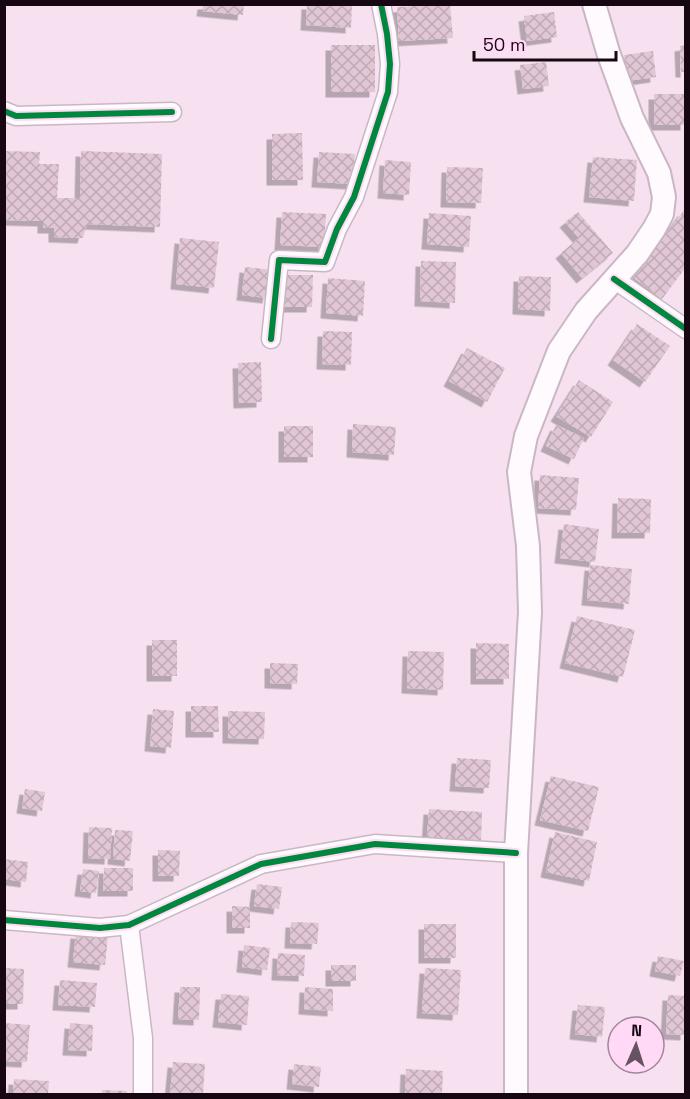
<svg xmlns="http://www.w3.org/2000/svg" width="690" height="1099" font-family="'Space Grotesk',sans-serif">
	<defs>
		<pattern id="building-cross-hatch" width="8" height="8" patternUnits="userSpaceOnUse" patternTransform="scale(1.5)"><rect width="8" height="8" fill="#e1c7d5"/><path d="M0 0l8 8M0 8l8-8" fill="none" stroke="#c0a9b6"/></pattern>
		<filter id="shadow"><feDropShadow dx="-5.5" dy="5.5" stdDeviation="0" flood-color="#0004"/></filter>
	</defs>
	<rect width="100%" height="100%" fill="#f7e1f1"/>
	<g fill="url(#building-cross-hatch)" filter="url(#shadow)">
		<path d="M203 4H244L243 15 202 11Z"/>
		<path d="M307 4H352L351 28 306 25Z"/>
		<path d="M450 4 453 38 399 41 397 7Z"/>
		<path d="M554 12 557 37 527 41 524 16Z"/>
		<rect x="331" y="45" width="44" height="47"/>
		<path d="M686 45V72H681L680 46Z"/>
		<path d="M653 51 656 77 627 81 624 55Z"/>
		<path d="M546 62 549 86 523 89 520 65Z"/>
		<rect x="654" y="94" width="32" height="31"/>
		<path d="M302 133 303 180H272V134Z"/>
		<path d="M4 151 40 152 39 164H59L57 198H80L81 151 162 154 160 227 87 224 83 238 54 237V228H43V221L4 220Z"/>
		<path d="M319 152 355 154 353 184 317 182Z"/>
		<path d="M593 157 637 160 634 201 589 197Z"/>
		<path d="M385 160 411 162 409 195 383 193Z"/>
		<path d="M447 167 483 168 481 203 446 202Z"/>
		<path d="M684 210 686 267 662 299 634 278Z"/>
		<path d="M282 212 326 214 324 247 280 245Z"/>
		<path d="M578 212 613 253 582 278 561 253 579 238 565 222Z"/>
		<path d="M429 213 471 216 469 247 427 244Z"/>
		<path d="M180 238 219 242 214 288 176 284Z"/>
		<path d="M421 261 456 262 455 303 420 301Z"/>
		<path d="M245 267 272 270 268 298 242 295Z"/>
		<path d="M284 275H313L312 307H283Z"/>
		<path d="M519 276 551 277 550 311 518 309Z"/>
		<path d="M328 278 365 281 363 316 326 313Z"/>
		<path d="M637 324 670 346 645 382 613 360Z"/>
		<path d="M323 331 352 332 351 365 322 364Z"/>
		<path d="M467 348 505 368 487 402 449 381Z"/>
		<path d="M261 362 262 402 239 403 238 363Z"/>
		<path d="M579 380 613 402 591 437 556 416Z"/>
		<path d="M353 424 396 427 394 455 352 452Z"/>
		<path d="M556 425 584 438 574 459 546 446Z"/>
		<rect x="284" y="426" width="29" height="31"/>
		<path d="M540 475 579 478 576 510 538 508Z"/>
		<path d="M618 498 651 499 650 533H617Z"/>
		<path d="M564 524 599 529 595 562 560 558Z"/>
		<path d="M590 565 632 569 629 604 587 600Z"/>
		<path d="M577 616 635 630 623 677 565 663Z"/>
		<rect x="152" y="640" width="25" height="36"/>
		<path d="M476 643 509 644V679H476Z"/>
		<path d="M408 651 444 652 443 690 407 688Z"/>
		<path d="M270 663 298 664 297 684 270 683Z"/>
		<path d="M191 706H218L219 732H191Z"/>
		<path d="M153 709 174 711 171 748 150 746Z"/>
		<path d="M228 711 265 712 264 739 228 738Z"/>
		<path d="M457 758 491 760 489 788 455 786Z"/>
		<path d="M551 776 599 787 588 831 540 820Z"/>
		<path d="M25 789 45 792 42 811 22 808Z"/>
		<path d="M429 809 482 812 481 842 427 840Z"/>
		<path d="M89 827 112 828 110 859 88 858Z"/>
		<path d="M115 830 133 831 130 861 113 859Z"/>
		<path d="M555 832 597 842 589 881 546 872Z"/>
		<path d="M158 850 180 851 179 876H158Z"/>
		<path d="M4 859 28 862 26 882 4 879Z"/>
		<path d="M104 868H133V891H103Z"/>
		<path d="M83 869 99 871 96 893 80 891Z"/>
		<path d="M257 884 282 887 279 909 254 906Z"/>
		<path d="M232 906 250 907V928H232Z"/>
		<path d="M291 922 319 923 317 944 290 943Z"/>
		<rect x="424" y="924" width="32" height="34"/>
		<path d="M76 933 108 936 105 965 73 962Z"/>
		<path d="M244 945 270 948 267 970 242 967Z"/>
		<path d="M278 953 305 955 304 976 277 975Z"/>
		<path d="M658 956 684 961 680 976 655 971Z"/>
		<rect x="331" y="965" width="25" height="16"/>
		<path d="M4 968 24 969 23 1004H4Z"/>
		<path d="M425 968 461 970 458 1015 422 1013Z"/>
		<path d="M60 980 97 983 95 1007 58 1005Z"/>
		<path d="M180 987H200L199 1020 178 1019Z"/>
		<path d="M305 987 333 989V1011L304 1009Z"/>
		<path d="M221 994 249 996 247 1025 218 1022Z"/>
		<path d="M668 995 686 996V1035L666 1034Z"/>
		<path d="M578 1005 605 1007 602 1037 575 1034Z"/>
		<path d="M4 1023 30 1025 27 1062 4 1061Z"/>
		<path d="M70 1023 93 1025 92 1051 68 1050Z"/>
		<path d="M173 1062 205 1064 203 1094H170Z"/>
		<path d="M294 1064 321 1067 319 1087 292 1084Z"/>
		<path d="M406 1069 443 1071 442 1094H405Z"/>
		<path d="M14 1079 49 1081 48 1094H13Z"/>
		<path d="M102 1090 127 1091V1094H102Z"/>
	</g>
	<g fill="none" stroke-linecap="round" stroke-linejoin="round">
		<defs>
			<g id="minor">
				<path d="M4 111 16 116 172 112"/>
				<path d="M614 279 686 329"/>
				<path d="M271 339 279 260 325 262 337 229 354 197 388 92 390 64 387 34 381 4"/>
				<path d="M4 920 100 928 129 925 261 864 375 844 516 853"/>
				<path d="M129 925 143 1038V1094"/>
			</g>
			<path id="major" d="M516 1094V853L530 612 528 546 519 472 526 436 559 351 586 311 637 254 654 229 662 214 664 197 659 173 632 118 608 52 594 4"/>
		</defs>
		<use href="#minor" stroke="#cab7c5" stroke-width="21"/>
		<use href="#major" stroke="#cab7c5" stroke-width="26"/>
		<use href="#minor" stroke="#fefafd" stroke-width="18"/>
		<use href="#major" stroke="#fefafd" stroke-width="22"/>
		<defs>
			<g id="cycleway">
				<path d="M4 111 16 116 172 112"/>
				<path d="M614 279 686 329"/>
				<path d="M271 339 279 260 325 262 337 229 354 197 388 92 390 64 387 34 381 4"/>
				<path d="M4 920 100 928 129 925 261 864 375 844 516 853"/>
			</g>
		</defs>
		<use href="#cycleway" stroke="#ffd9f5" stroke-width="10"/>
		<use href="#cycleway" stroke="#00873e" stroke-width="6"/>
	</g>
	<rect width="690" height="1099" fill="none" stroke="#160713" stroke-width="12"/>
	<g transform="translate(636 1045) rotate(3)"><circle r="28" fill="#ffd9f5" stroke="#a2859b" stroke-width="1.5"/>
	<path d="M0-4.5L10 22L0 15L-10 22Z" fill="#655361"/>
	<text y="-9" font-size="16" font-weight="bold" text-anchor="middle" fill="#160713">N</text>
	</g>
	<path d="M474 51v9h142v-9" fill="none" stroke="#160713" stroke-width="3"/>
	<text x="483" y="51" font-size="18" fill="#160713" stroke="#ffd9f5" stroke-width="4.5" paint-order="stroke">50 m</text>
</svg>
